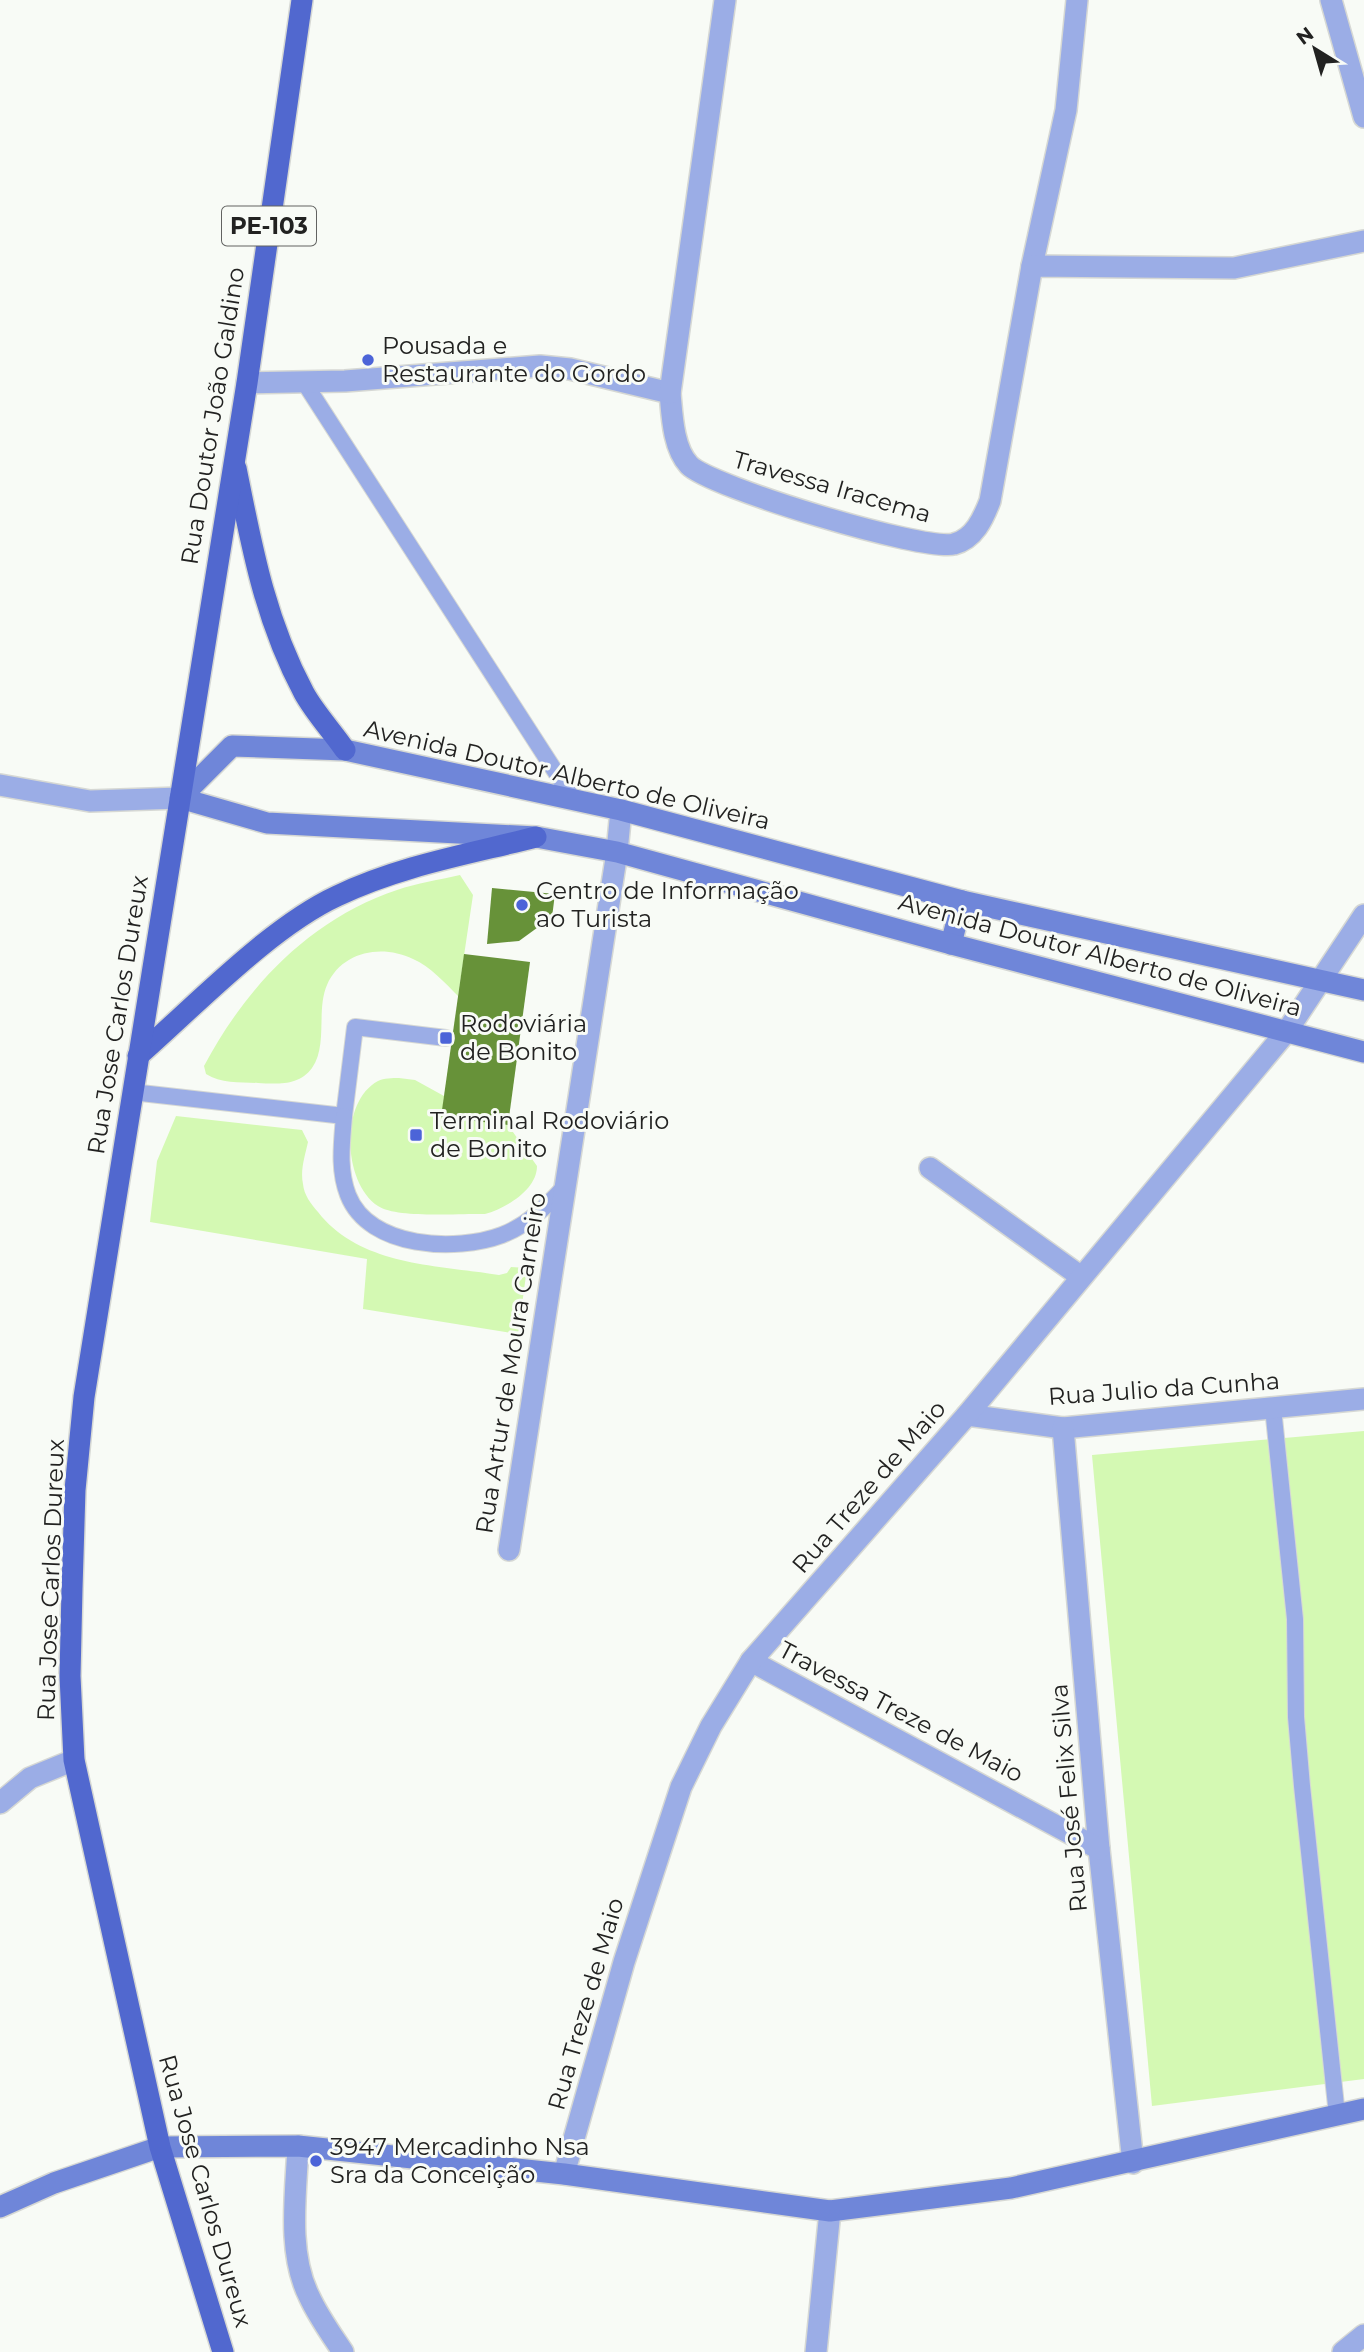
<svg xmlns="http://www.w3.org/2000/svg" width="1364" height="2352" font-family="Montserrat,sans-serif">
	<rect width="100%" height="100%" fill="#f8fbf6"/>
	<g fill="#d4f9b3">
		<path d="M460 875 473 895 458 996C445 983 431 967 413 959 382 944 342 951 327 985 316 1010 328 1045 312 1068 299 1086 277 1084 258 1083 241 1082 221 1084 206 1074L204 1066C246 987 310 919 397 890 417 883 439 880 460 875Z"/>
		<path d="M399 1078 415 1080 444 1096 442 1117 508 1125 537 1166C537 1190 506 1208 485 1214 460 1213 398 1219 378 1206 343 1183 339 1102 378 1081 384 1078 392 1078 399 1078Z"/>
		<path d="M176 1116 302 1130 308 1142C305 1156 300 1170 303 1184 304 1195 311 1204 318 1212 360 1266 437 1265 499 1275L507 1273 511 1267 527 1268 518 1334 363 1309 367 1259 150 1222 157 1161Z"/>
		<path d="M1364 1431V2079L1152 2106 1092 1455Z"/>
	</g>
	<g fill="#679239">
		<path d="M492 888 555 894 552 917 519 941 487 944Z"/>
		<path d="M464 954 530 962 508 1125 441 1117Z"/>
	</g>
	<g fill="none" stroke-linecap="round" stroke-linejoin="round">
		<defs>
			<g id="lane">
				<path d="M304 382 573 799"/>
				<path d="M132 1092 344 1116 355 1027 446 1038"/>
				<path d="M344 1116C342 1143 338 1169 348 1195 369 1249 457 1252 502 1235 528 1225 547 1206 565 1186"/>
				<path d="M1273 1408 1295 1619 1296 1717 1302 1786 1337 2115"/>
			</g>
			<g id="street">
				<path d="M1331 0 1364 117"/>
				<path d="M1032 266 1066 110 1077 0"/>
				<path d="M247 383 345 381 540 366 570 369 670 393C672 415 673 448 689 465 710 487 925 552 954 544 974 539 983 519 990 501L1032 266 1234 268 1364 241"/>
				<path d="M670 393 725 0"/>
				<path d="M0 785 90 801 180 798"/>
				<path d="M930 1168 1080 1276"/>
				<path d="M967 1415 1063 1428 1364 1399"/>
				<path d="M1063 1428 1099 1849 1133 2163"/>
				<path d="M509 1550 617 852 621 810"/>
				<path d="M751 1661 1099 1849"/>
				<path d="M0 1803 30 1778 74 1760"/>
				<path d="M298 2146C296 2193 287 2252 309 2296 318 2316 331 2334 343 2352"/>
				<path d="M564 2174 624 1962 681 1787 711 1726 751 1661 967 1415 1287 1031 1364 915"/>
				<path d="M816 2352 830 2211"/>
				<path d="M1343 2352 1364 2335"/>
			</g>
			<g id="secondary">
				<path d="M951 944 962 901"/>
				<path d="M1364 990 962 901 621 810 345 750 232 746 180 798 267 823 536 837 617 852 951 944 1364 1052"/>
				<path d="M0 2207 54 2183 160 2147 298 2146 564 2174 830 2211 1011 2188 1364 2109"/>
			</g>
			<g id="primary">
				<path d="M236 468C252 548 265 620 304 693 315 713 332 731 345 750"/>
				<path d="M138 1056C195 1006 270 927 337 896 399 866 469 854 536 837"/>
				<path d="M223 2352 160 2147 74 1760 70 1676 72 1589 75 1490 84 1397 247 383 302 0"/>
			</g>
		</defs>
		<use href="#lane" stroke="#d6d8d4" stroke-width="18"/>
		<use href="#street" stroke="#d6d8d4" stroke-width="24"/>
		<use href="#secondary" stroke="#d6d8d4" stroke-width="24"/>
		<use href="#primary" stroke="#d6d8d4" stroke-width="24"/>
		<use href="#lane" stroke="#9bade6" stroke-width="16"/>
		<use href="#street" stroke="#9bade6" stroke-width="21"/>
		<use href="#secondary" stroke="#6f86d9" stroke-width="21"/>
		<use href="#primary" stroke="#5168cf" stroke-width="21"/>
	</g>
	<g fill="#4c64d8" stroke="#f8fbf6" stroke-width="2.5">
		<circle cx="368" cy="360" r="7"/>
		<circle cx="522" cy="905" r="7"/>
		<rect x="439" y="1031" width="14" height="14" rx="3.5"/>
		<rect x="409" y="1128" width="14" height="14" rx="3.5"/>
		<circle cx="316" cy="2161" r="7"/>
	</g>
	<g text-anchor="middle" stroke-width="6" stroke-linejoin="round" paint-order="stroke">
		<rect fill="#f8fbf6" stroke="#626361" stroke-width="2" x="222" y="206.5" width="94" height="39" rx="5"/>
		<g font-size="23" font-weight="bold" fill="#222221">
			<text x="269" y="234">PE-103</text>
		</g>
		<g font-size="24" fill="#222221" stroke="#f8fbf6" text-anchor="start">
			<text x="382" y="354">Pousada e<tspan x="382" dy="28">Restaurante do Gordo</tspan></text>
			<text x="536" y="899">Centro de Informação<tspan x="536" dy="28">ao Turista</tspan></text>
			<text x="460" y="1032">Rodoviária<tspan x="460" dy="28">de Bonito</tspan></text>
			<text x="430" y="1129">Terminal Rodoviário<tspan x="430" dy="28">de Bonito</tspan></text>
			<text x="330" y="2155">3947 Mercadinho Nsa<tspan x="330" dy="28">Sra da Conceição</tspan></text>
		</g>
		<g font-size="24" fill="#222221" stroke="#f8fbf6">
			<text transform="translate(213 416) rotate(-81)" y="8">Rua Doutor João Galdino</text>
			<text transform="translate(832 487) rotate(16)" y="8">Travessa Iracema</text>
			<text transform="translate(567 775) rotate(13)" y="8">Avenida Doutor Alberto de Oliveira</text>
			<text transform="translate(1100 955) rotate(15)" y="8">Avenida Doutor Alberto de Oliveira</text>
			<text transform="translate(118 1015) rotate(-81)" y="8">Rua Jose Carlos Dureux</text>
			<text transform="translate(511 1363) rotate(-81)" y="8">Rua Artur de Moura Carneiro</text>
			<text transform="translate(1164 1389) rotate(-4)" y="8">Rua Julio da Cunha</text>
			<text transform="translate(869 1487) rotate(-49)" y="8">Rua Treze de Maio</text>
			<text transform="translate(51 1580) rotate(-88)" y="8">Rua Jose Carlos Dureux</text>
			<text transform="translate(901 1712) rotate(28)" y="8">Travessa Treze de Maio</text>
			<text transform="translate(1069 1798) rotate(-95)" y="8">Rua José Felix Silva</text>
			<text transform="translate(586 2004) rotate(-74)" y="8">Rua Treze de Maio</text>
			<text transform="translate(205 2191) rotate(74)" y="8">Rua Jose Carlos Dureux</text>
		</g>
	</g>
	<g transform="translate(1315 49) rotate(323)" stroke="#f8fbf6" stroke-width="5" paint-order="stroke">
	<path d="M0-5L12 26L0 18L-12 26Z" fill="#222221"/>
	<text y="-10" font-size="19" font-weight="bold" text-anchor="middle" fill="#222221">N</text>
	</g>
</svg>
